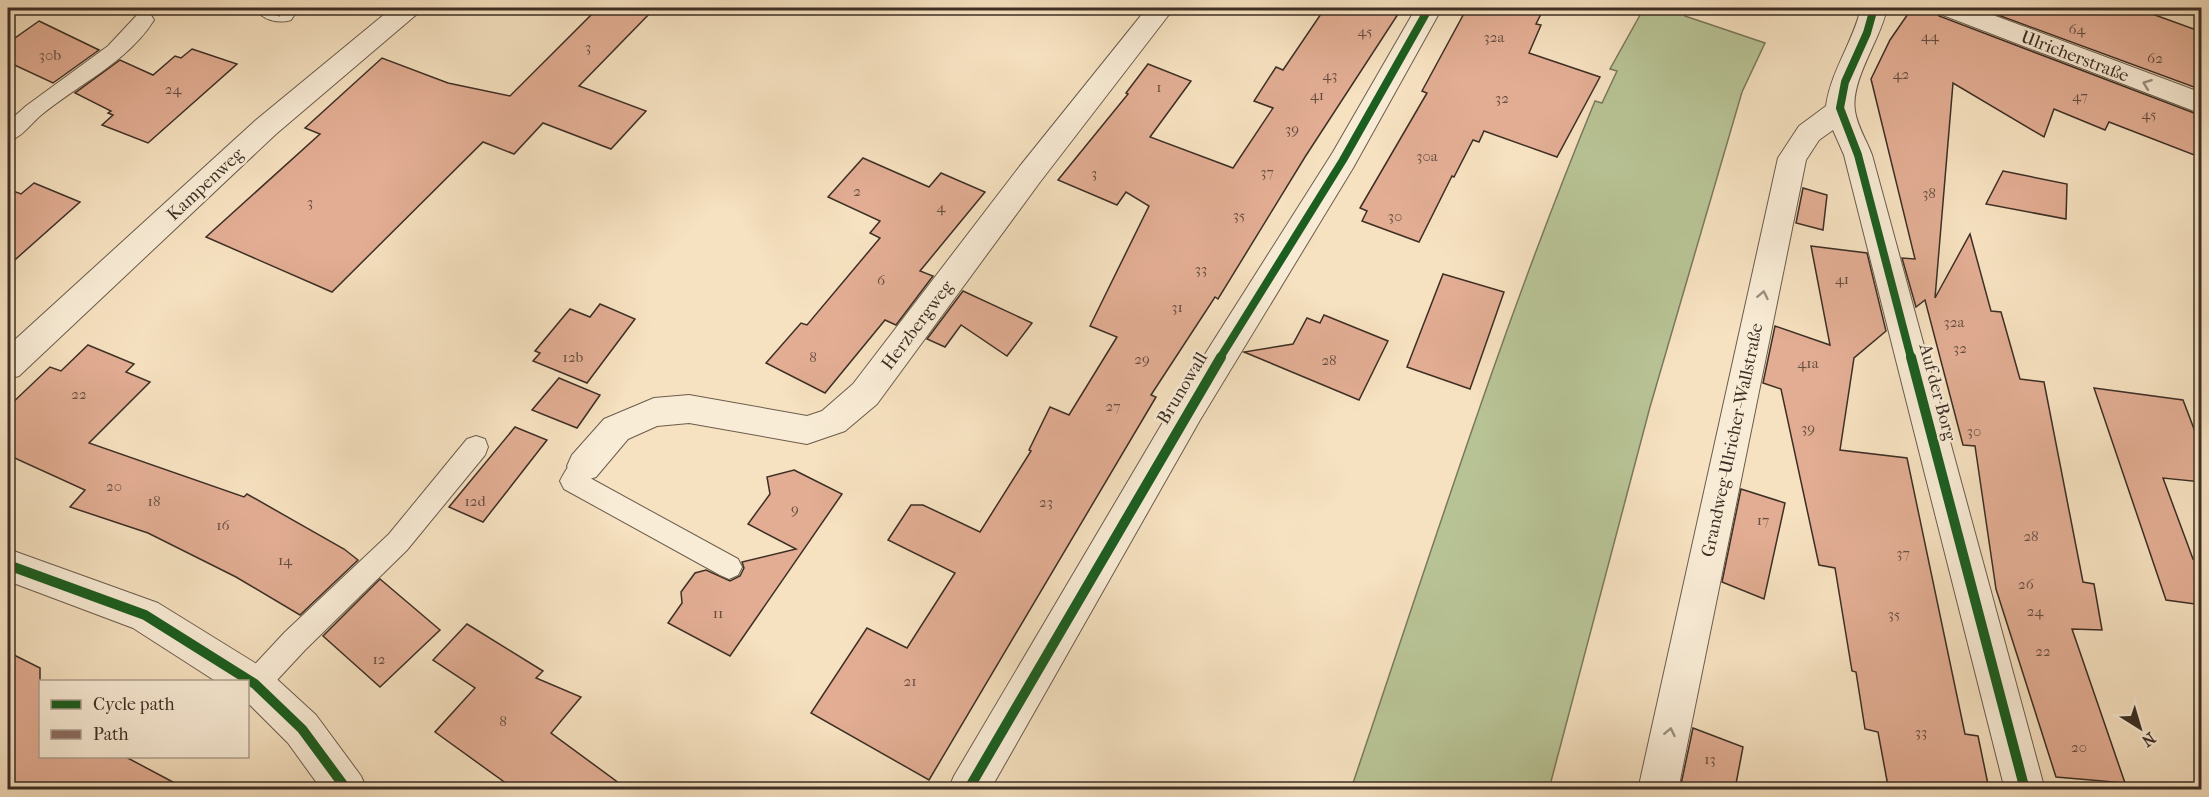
<svg xmlns="http://www.w3.org/2000/svg" width="2209" height="797" font-family="'IM FELL French Canon',serif">
	<rect width="100%" height="100%" fill="#f6e1c0"/>
	<filter id="stains"><feTurbulence type="fractalNoise" baseFrequency=".00333" numOctaves="4"/><feColorMatrix values="0 0 0 0 .2 0 0 0 0 .09 0 0 0 0 .02 0 0 0 .5 -.17"/></filter>
	<radialGradient id="worn" r=".72"><stop offset=".6" stop-color="#630" stop-opacity="0"/><stop offset="1" stop-color="#630" stop-opacity=".3"/></radialGradient>
	<path fill="#b8c395" stroke="#7a795d" stroke-width="1.5" d="M1644 8H1689L1685 16 1765 43 1742 92 1650 407 1549 789H1351C1429 559 1502 326 1595 101L1602 103 1617 71 1610 69Z"/>
	<g fill="#e2ad93" stroke="#3d2f25" stroke-width="1.5">
		<path d="M598 8H655L579 86 646 111 611 149 543 123 514 154 483 142 332 292 206 237 320 134 305 128 382 58 448 83 510 96Z"/>
		<path d="M1325 8H1402L1305 157 1218 299 1215 297 1151 395 1156 397 929 780 811 713 867 628 907 648 955 573 888 540 911 505H923L980 532 1031 451 1029 450 1050 407 1069 415 1117 337 1090 326 1149 206 1126 192 1117 205 1058 180 1128 94 1126 93 1148 64 1191 81 1150 137 1233 168 1273 108 1254 101 1276 67 1283 70Z"/>
		<path d="M1467 8H1544L1536 24 1541 25 1529 53 1600 77 1557 157 1484 131 1479 142 1473 140 1454 177 1452 176 1419 242 1362 221 1367 211 1360 208 1427 93 1422 91Z"/>
		<path d="M1912 8H1934L1939 16 2202 116V158L2109 122 2105 130 2054 109 2044 137 1953 83 1935 298 1970 234 1991 311 2001 312 2020 379 2044 382 2083 582 2094 584 2102 630 2072 629 2125 783 2056 777 1996 589 1975 446 1963 445 1925 300 1916 307 1902 258 1915 259 1871 79 1890 40Z"/>
		<path d="M1979 8H2132L2155 15 2202 32V90Z"/>
		<path d="M39 21 99 50 53 83 8 62V43Z"/>
		<path d="M192 49 237 64 148 143 102 125 113 115 108 113 111 111 75 93 120 60 153 75 175 56 181 58Z"/>
		<path d="M863 158 929 187 941 173 985 192 920 271 933 276 896 325 885 320 825 393 766 363 801 323 807 325 880 238 870 233 880 221 828 197Z"/>
		<path d="M2003 171 2067 184 2066 219 1986 204Z"/>
		<path d="M34 183 80 202 8 266V189L21 194Z"/>
		<path d="M1803 188 1827 195 1823 230 1796 223Z"/>
		<path d="M1811 246 1867 253 1886 331 1854 358 1840 450 1907 458 1965 734 1978 736 1989 789H1908L1888 786 1878 732 1865 729 1856 672 1852 671 1835 568 1819 565 1781 389 1763 383 1775 326 1830 345Z"/>
		<path d="M1443 274 1504 292 1470 389 1407 367Z"/>
		<path d="M963 291 1032 323 1007 356 961 325 945 347 927 339Z"/>
		<path d="M600 304 635 319 587 383 533 361 540 353 535 351 570 309 590 317Z"/>
		<path d="M1324 315 1388 341 1359 400 1244 352 1293 344 1307 318 1320 323Z"/>
		<path d="M88 345 134 364 126 372 150 382 89 443 244 497 247 494 344 549 358 560 300 615 236 577 148 533 70 507 85 490 8 455V407L50 367 61 371Z"/>
		<path d="M559 378 600 395 577 428 532 410Z"/>
		<path d="M2094 388 2183 400 2202 450V482L2163 478 2193 559H2196L2202 574V605L2166 600Z"/>
		<path d="M515 427 547 440 483 522 449 507Z"/>
		<path d="M794 470 842 494 730 656 668 623 682 603 681 592 695 573 706 570 730 581 740 576 744 568 742 562 796 549 748 524 770 494 767 477Z"/>
		<path d="M1741 489 1785 503 1764 599 1722 582Z"/>
		<path d="M380 579 440 630 380 687 323 636Z"/>
		<path d="M467 624 543 671 536 678 581 697 551 733 627 789H514L435 732 475 688 433 660Z"/>
		<path d="M8 652 40 668V756H124L186 789H8Z"/>
		<path d="M1693 728 1743 747 1735 789H1680Z"/>
	</g>
	<g fill="none" stroke-linecap="round" stroke-linejoin="round">
		<defs>
			<g id="service">
				<path d="M144 13 151 15 154 20C128 62 77 85 40 116 30 125 21 138 8 141V122L26 106 108 46 137 15Z"/>
				<path d="M476 436 485 439 488 447 485 455 407 550 305 650 265 693 255 697 248 694V682H242L245 675 285 632 389 534 467 439Z"/>
				<path d="M584 455 593 458 596 466 590 478 738 559 742 567 738 575 729 579 720 575 564 489 560 481C566 469 572 459 584 455Z"/>
			</g>
			<g id="minor">
				<path d="M255 8H291L295 14 291 20C278 24 262 20 255 8Z"/>
				<path d="M392 8H421L417 14 276 134 19 376 8 379V346L256 120Z"/>
				<path d="M1147 8H1174L1040 182 877 404 845 431 807 444 689 423 657 426 628 439 596 477 584 481 572 477 567 466 572 455 604 419 654 398 689 395 807 416 822 411 853 384 1020 166Z"/>
				<path d="M1861 8H1887C1881 39 1850 80 1855 111 1857 126 1867 141 1872 155L2045 790H2005L1844 155 1833 130 1819 140 1806 160 1678 790H1638L1778 158 1799 126 1826 106C1831 71 1853 42 1861 8Z"/>
				<path d="M1936 8H1974L2202 93V114L1940 14Z"/>
				<path d="M8 549 158 603 268 671 316 715 361 776 367 790H322L288 743 248 703V682H217L133 628 8 581Z"/>
			</g>
			<path id="tertiary" d="M1416 8H1442L1353 168 1200 420 990 790H948L954 776 1176 400 1333 152Z"/>
		</defs>
		<use href="#service" stroke="#6b5c4c" stroke-width="2"/>
		<use href="#minor" stroke="#6b5c4c" stroke-width="2"/>
		<use href="#tertiary" stroke="#6b5c4c" stroke-width="2"/>
		<use href="#service" fill="#f9ecd6" fill-rule="evenodd"/>
		<use href="#minor" fill="#f9ecd6" fill-rule="evenodd"/>
		<use href="#tertiary" fill="#f9ecd6" fill-rule="evenodd"/>
		<path stroke="#8d6e63" stroke-width="7" stroke-dasharray="14 7" stroke-linecap="butt" d="M268 8 282 14"/>
		<defs>
			<g id="cycleway-far1">
				<path d="M1874 8 1867 33 1845 82 1840 108 1858 155 1911 358"/>
				<path d="M1220 358 1343 160 1429 8"/>
			</g>
			<g id="cycleway">
				<path d="M1911 357 2025 790"/>
				<path d="M8 565 145 615 255 684 302 729 347 790"/>
				<path d="M968 790 1221 357"/>
			</g>
		</defs>
		<use href="#cycleway-far1" stroke="#f9ecd6" stroke-width="11"/>
		<use href="#cycleway" stroke="#f9ecd6" stroke-width="14"/>
		<use href="#cycleway-far1" stroke="#1b5e20" stroke-width="8"/>
		<use href="#cycleway" stroke="#1b5e20" stroke-width="10"/>
	</g>
	<defs><path id="oneway-chevron" d="M-2-3.5L2.5 0L-2 3.5" fill="none" stroke-width="1.6" stroke-linecap="round" stroke-linejoin="round" transform="scale(1.5)"/></defs>
	<g stroke="#9b8e7e">
		<use href="#oneway-chevron" transform="translate(2147 84) rotate(-159)"/>
		<use href="#oneway-chevron" transform="translate(1763 295) rotate(-78)"/>
		<use href="#oneway-chevron" transform="translate(1670 732) rotate(-78)"/>
	</g>
	<g text-anchor="middle" stroke-width="5" stroke-linejoin="round" paint-order="stroke">
		<g font-size="15" fill="#664e40">
			<text x="2077" y="34">64</text>
			<text x="1365" y="36">45</text>
			<text x="1930" y="41">44</text>
			<text x="1494" y="42">32a</text>
			<text x="588" y="52">3</text>
			<text x="50" y="60">30b</text>
			<text x="2155" y="63">62</text>
			<text x="1901" y="79">42</text>
			<text x="1330" y="80">43</text>
			<text x="1159" y="92">1</text>
			<text x="173" y="94">24</text>
			<text x="1317" y="100">41</text>
			<text x="2080" y="101">47</text>
			<text x="1502" y="103">32</text>
			<text x="2149" y="119">45</text>
			<text x="1292" y="134">39</text>
			<text x="1427" y="161">30a</text>
			<text x="1267" y="177">37</text>
			<text x="1094" y="178">3</text>
			<text x="857" y="196">2</text>
			<text x="1929" y="198">38</text>
			<text x="310" y="207">3</text>
			<text x="941" y="212">4</text>
			<text x="1239" y="220">35</text>
			<text x="1395" y="221">30</text>
			<text x="1201" y="274">33</text>
			<text x="1842" y="284">41</text>
			<text x="881" y="285">6</text>
			<text x="1177" y="312">31</text>
			<text x="1954" y="327">32a</text>
			<text x="1960" y="353">32</text>
			<text x="573" y="362">12b</text>
			<text x="813" y="362">8</text>
			<text x="1142" y="364">29</text>
			<text x="1329" y="365">28</text>
			<text x="1808" y="368">41a</text>
			<text x="79" y="399">22</text>
			<text x="1113" y="411">27</text>
			<text x="1808" y="433">39</text>
			<text x="1974" y="436">30</text>
			<text x="114" y="491">20</text>
			<text x="154" y="506">18</text>
			<text x="475" y="506">12d</text>
			<text x="1046" y="507">23</text>
			<text x="795" y="514">9</text>
			<text x="1763" y="525">17</text>
			<text x="223" y="530">16</text>
			<text x="2031" y="541">28</text>
			<text x="1903" y="558">37</text>
			<text x="285" y="565">14</text>
			<text x="2026" y="589">26</text>
			<text x="2035" y="616">24</text>
			<text x="718" y="618">11</text>
			<text x="1894" y="619">35</text>
			<text x="2043" y="656">22</text>
			<text x="379" y="664">12</text>
			<text x="910" y="686">21</text>
			<text x="503" y="726">8</text>
			<text x="1921" y="737">33</text>
			<text x="2079" y="752">20</text>
			<text x="1710" y="764">13</text>
		</g>
		<g font-size="18" fill="#3d2f25" stroke="#f9ecd6">
			<text transform="translate(2075 56) rotate(21)" y="6">Ulricherstraße</text>
			<text transform="translate(205 184) rotate(-43)" y="6">Kampenweg</text>
			<text transform="translate(917 325) rotate(-53)" y="6">Herzbergweg</text>
			<text transform="translate(1182 388) rotate(-59)" y="6">Brunowall</text>
			<text transform="translate(1938 392) rotate(75)" y="6">Auf der Borg</text>
			<text transform="translate(1732 440) rotate(-78)" y="6">Grandweg-Ulricher-Wallstraße</text>
		</g>
	</g>
	<rect width="2209" height="797" fill="none" stroke="#f6e1c0" stroke-width="30"/>
	<rect x="9" y="9" width="2191" height="779" fill="none" stroke="#3d2f25" stroke-width="3"/>
	<rect x="15" y="15" width="2179" height="767" fill="none" stroke="#3d2f25" stroke-width="1.5"/>
	<rect x="39" y="680" width="210" height="78" fill="#f9ecd6" stroke="#aea08f" stroke-width="1.5"/>
	<rect x="51" y="700" width="30" height="9" fill="#1b5e20" stroke="#aea08f" stroke-width="1.5"/>
	<text x="93" y="710" font-size="18" fill="#3d2f25">Cycle path</text>
	<rect x="51" y="730" width="30" height="9" fill="#8d6e63" stroke="#aea08f" stroke-width="1.5"/>
	<text x="93" y="740" font-size="18" fill="#3d2f25">Path</text>
	<g transform="translate(2140 728) rotate(143)" stroke="#f9ecd6" stroke-width="4.5" paint-order="stroke">
	<path d="M0-4.5L10 22L0 15L-10 22Z" fill="#3d2f25"/>
	<text y="-9" font-size="16" font-weight="bold" text-anchor="middle" fill="#3d2f25">N</text>
	</g>
	<rect width="100%" height="100%" filter="url(#stains)"/>
	<rect width="100%" height="100%" fill="url(#worn)"/>
</svg>
